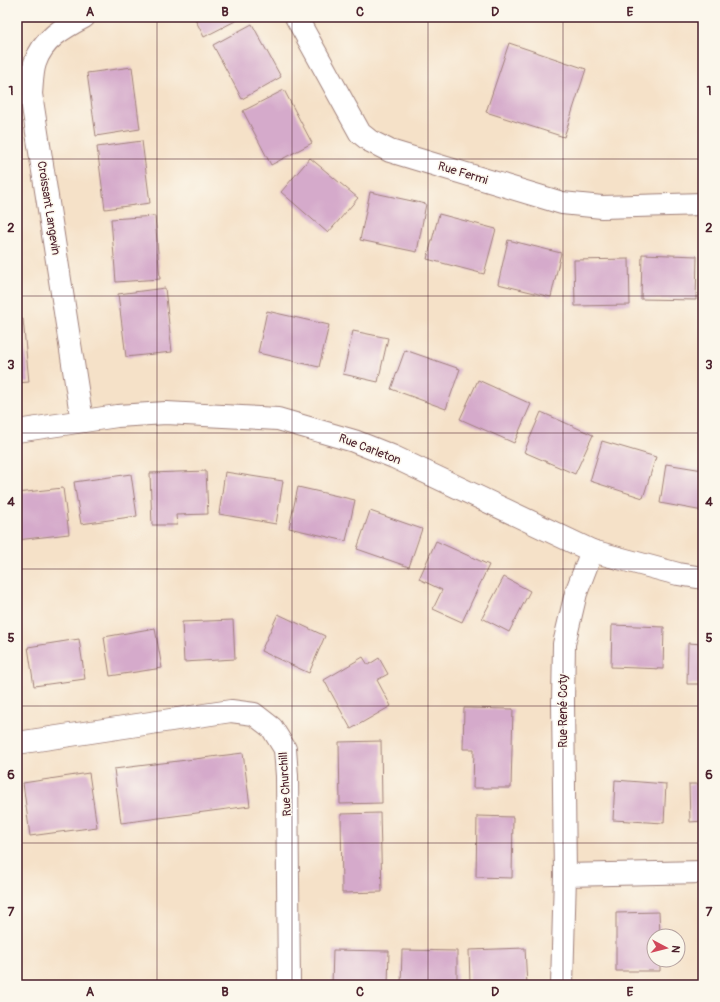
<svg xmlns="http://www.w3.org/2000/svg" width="720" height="1002" font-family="Pangolin,sans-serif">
	<rect width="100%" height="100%" fill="#fbf7ec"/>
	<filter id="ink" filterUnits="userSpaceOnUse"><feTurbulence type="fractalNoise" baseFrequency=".025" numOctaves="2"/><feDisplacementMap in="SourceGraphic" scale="8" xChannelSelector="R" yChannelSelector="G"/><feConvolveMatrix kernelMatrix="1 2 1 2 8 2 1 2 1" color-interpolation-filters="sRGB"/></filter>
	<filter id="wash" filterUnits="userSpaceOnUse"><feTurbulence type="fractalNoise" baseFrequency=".012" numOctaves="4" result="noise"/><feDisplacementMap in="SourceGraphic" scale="16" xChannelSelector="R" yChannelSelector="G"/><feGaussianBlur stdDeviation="0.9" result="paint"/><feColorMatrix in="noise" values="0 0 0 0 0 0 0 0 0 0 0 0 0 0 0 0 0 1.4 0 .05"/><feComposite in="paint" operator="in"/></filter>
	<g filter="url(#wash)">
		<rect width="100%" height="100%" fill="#f5e1c8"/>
		<g id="blocks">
			<g fill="#d5aacb">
				<path d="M194 17H243L204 37Z"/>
				<path d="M252 24 281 77 242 99 213 45Z"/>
				<path d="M509 43 586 69 564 137 486 112Z"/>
				<path d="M132 67 140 129 96 136 87 73Z"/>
				<path d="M284 90 312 143 271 165 243 111Z"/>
				<path d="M142 141 150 203 105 209 97 147Z"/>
				<path d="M310 158 358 198 328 233 281 192Z"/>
				<path d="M370 192 426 204 417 252 360 240Z"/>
				<path d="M439 214 496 229 484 274 427 259Z"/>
				<path d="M155 216 160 279 116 282 111 219Z"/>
				<path d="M508 240 561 253 551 297 498 284Z"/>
				<path d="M642 254 697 256 696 300 641 299Z"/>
				<path d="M629 259 630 305 575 306 574 260Z"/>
				<path d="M165 288 172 352 126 357 118 294Z"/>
				<path d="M17 293H18L19 308H17Z"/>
				<path d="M267 311 329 325 319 367 258 353Z"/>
				<path d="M23 319 29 382 17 383V320Z"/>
				<path d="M353 331 388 338 378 382 343 374Z"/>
				<path d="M405 350 460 369 446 409 391 389Z"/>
				<path d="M478 380 531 404 514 443 460 419Z"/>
				<path d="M541 412 593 435 575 474 524 452Z"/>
				<path d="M602 441 656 457 643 498 590 481Z"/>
				<path d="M666 464 703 470V511L660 503Z"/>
				<path d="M206 471 208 514 176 515 177 525H152L150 473Z"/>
				<path d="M225 472 283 481 276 524 219 514Z"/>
				<path d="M131 474 137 516 81 524 74 482Z"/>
				<path d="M298 487 355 500 346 541 289 528Z"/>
				<path d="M63 488 69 534 17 540V493Z"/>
				<path d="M370 511 422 529 409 567 357 549Z"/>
				<path d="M436 541 489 565 462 622 433 609 442 590 419 579Z"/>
				<path d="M504 577 530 591 509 632 482 618Z"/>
				<path d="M278 614 325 636 309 673 261 651Z"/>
				<path d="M233 620 235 659 184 662 182 622Z"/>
				<path d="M612 625 664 627 663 669 611 667Z"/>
				<path d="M155 628 162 668 110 676 104 637Z"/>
				<path d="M79 639 85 679 34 686 28 647Z"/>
				<path d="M688 643 703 644V684H687Z"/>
				<path d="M363 657 368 665 379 658 388 674 377 680 391 706 351 729 324 680Z"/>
				<path d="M464 708 513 709 511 788H473L474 749H463Z"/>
				<path d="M381 741 382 803 340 804 339 742Z"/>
				<path d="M243 753 250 806 121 823 114 769Z"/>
				<path d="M89 773 97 827 30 836 23 783Z"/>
				<path d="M615 780 666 784 664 823 613 820Z"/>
				<path d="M689 784H703V821L690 822Z"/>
				<path d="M380 813 382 892 342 893 341 814Z"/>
				<path d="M477 816 513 817 512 878 476 877Z"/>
				<path d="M659 912 660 936H654V960H660V971H616V913Z"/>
				<path d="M525 948 527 985H470L469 950Z"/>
				<path d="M333 950 389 951 388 985H332Z"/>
				<path d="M402 950 457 951V985H401Z"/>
			</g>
		</g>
	</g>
	<g filter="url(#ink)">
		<use href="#blocks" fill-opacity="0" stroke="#a0807a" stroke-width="1"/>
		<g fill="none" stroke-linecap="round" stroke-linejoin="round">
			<defs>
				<g id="street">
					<path d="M296 17 360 133 370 141 390 151 562 203 602 207 703 204"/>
					<path d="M82 421 31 94C32 84 32 72 35 63 43 39 63 28 84 17"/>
					<path d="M17 431 117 416 166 413 278 419 354 441 394 457 592 551 678 574 703 578"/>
					<path d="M17 743 231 711 254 714 272 728 285 749 287 776 289 985"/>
					<path d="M565 875 703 872"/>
					<path d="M562 985 565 875 563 702 564 644 576 593 592 551"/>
				</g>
			</defs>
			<use href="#street" stroke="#a0807a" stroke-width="24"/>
			<use href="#street" stroke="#fff" stroke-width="22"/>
		</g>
	</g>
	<path fill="none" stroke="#4a1f2b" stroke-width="1" stroke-opacity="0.55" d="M157 17V985M292 17V985M428 17V985M563 17V985M17 159H703M17 296H703M17 433H703M17 569H703M17 706H703M17 843H703"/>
	<g text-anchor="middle" stroke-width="3" stroke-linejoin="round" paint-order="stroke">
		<g font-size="12" fill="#4a1f2b" stroke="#fbf7ec">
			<text transform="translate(463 173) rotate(17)" y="4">Rue Fermi</text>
			<text transform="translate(49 208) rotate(81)" y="4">Croissant Langevin</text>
			<text transform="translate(370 449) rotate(21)" y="4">Rue Carleton</text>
			<text transform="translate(563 711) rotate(-90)" y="4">Rue René Coty</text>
			<text transform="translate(285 784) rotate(-94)" y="4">Rue Churchill</text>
		</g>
	</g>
	<rect width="720" height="1002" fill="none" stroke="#fbf7ec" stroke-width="44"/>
	<g transform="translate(666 948) rotate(97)"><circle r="19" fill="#fbf7ec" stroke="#b4a19f"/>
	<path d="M0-3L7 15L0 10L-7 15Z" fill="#d1495b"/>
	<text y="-6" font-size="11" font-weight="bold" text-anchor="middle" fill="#4a1f2b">N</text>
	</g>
	<rect x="22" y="22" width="676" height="958" fill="none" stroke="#4a1f2b" stroke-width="1.5"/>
	<g font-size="13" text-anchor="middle" font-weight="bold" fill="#4a1f2b">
		<text x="90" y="16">A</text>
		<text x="225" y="16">B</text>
		<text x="360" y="16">C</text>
		<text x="495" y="16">D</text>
		<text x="630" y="16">E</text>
		<text x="11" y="95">1</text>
		<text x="709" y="95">1</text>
		<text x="11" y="232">2</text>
		<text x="709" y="232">2</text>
		<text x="11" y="369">3</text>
		<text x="709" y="369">3</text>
		<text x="11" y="506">4</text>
		<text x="709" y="506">4</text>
		<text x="11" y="642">5</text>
		<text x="709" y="642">5</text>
		<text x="11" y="779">6</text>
		<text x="709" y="779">6</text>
		<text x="11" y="916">7</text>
		<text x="709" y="916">7</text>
		<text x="90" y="996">A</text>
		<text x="225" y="996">B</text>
		<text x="360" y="996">C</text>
		<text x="495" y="996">D</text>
		<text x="630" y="996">E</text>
	</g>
</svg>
